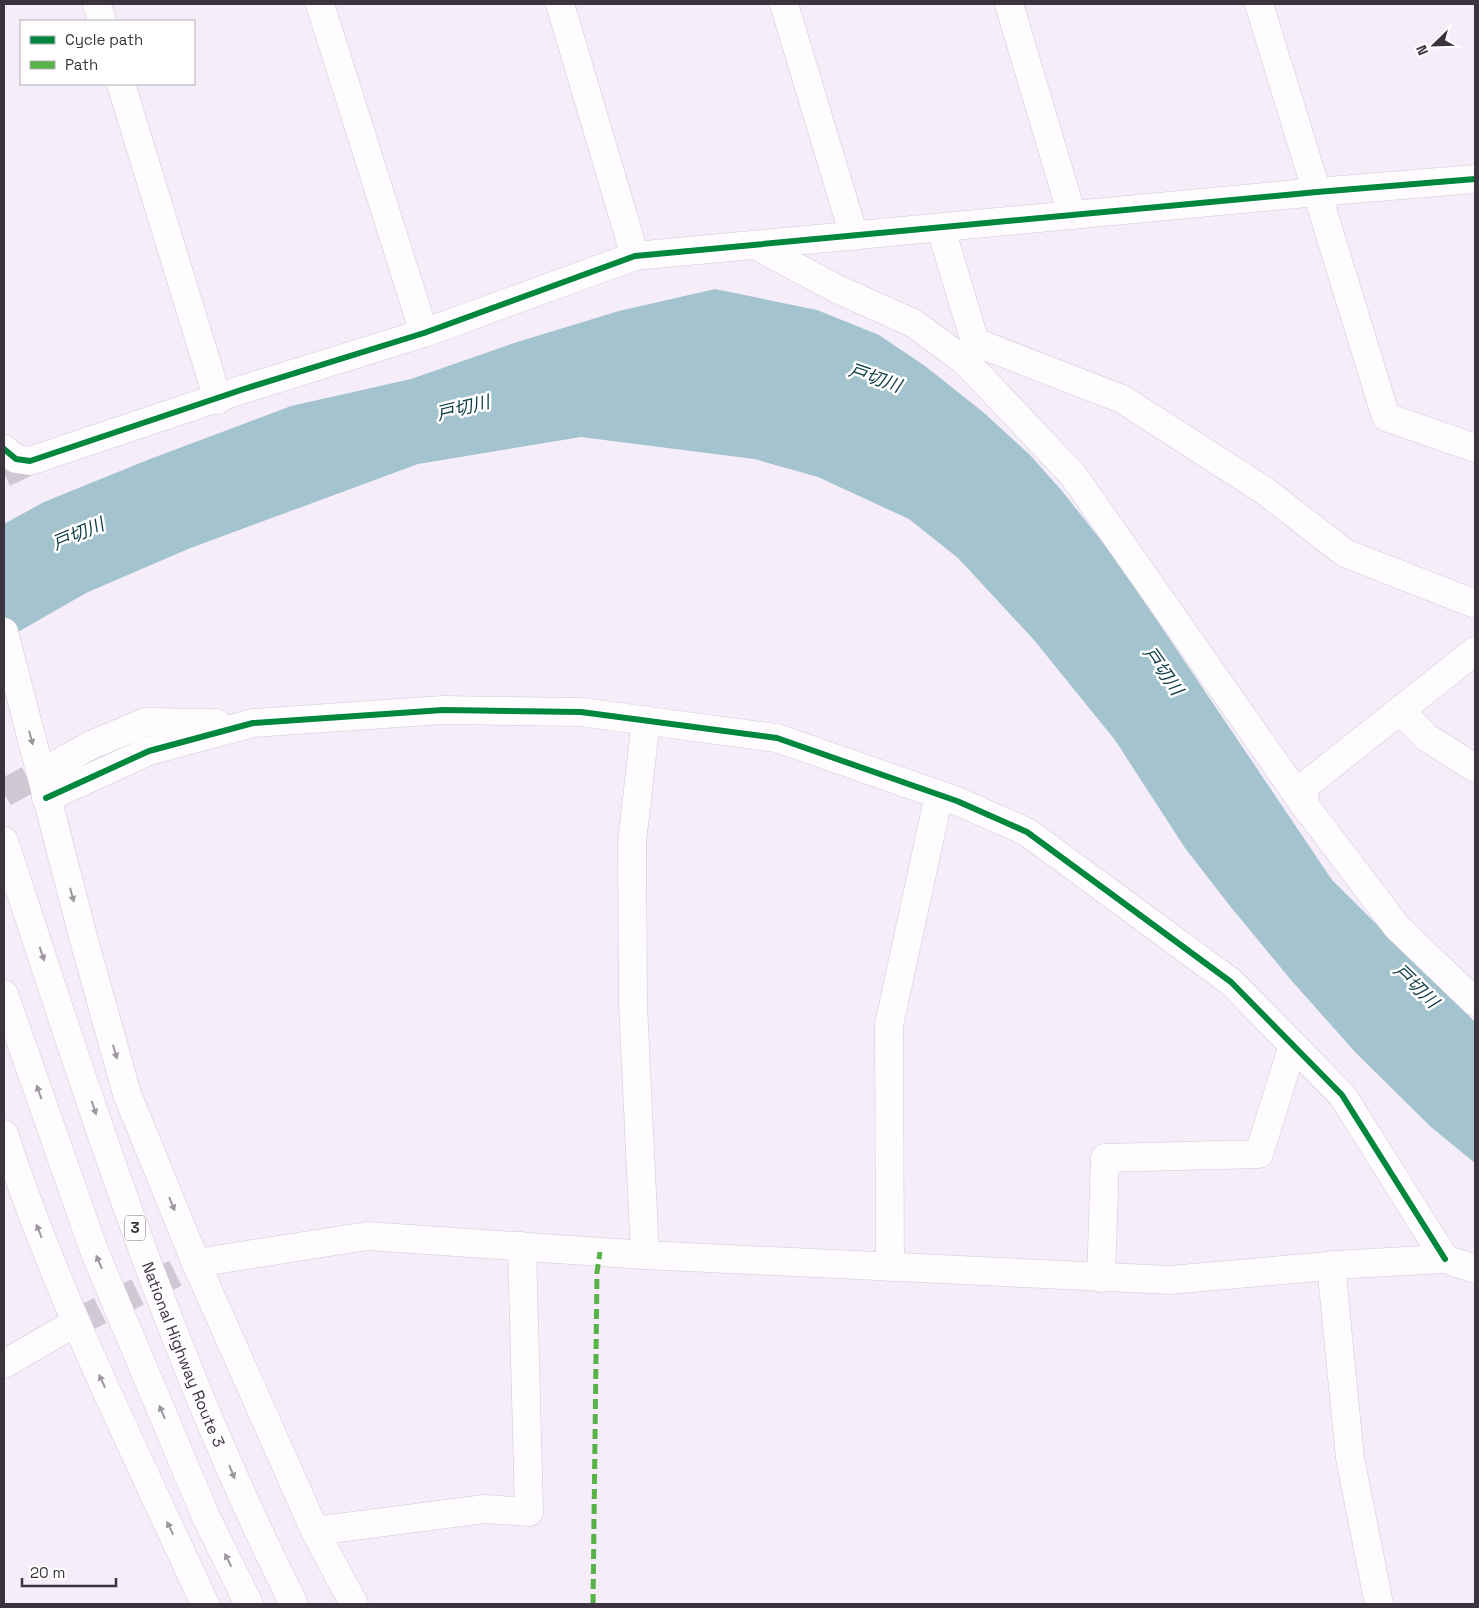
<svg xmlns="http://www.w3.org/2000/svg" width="1479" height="1608" font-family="'Space Grotesk','Noto Sans JP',sans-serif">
	<rect width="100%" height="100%" fill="#f5edf9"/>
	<path fill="#a3c3cf" d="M715 289 817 310 879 335 925 366 983 412 1029 454 1062 491 1115 558 1332 880 1475 1022V1163L1431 1127 1356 1053 1291 980 1230 906 1185 848 1115 740 1034 640 958 558 909 519 818 477 754 459 581 437 418 464 188 549 86 593 4 640V524L44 502 150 459 291 406 411 379 514 343 619 311Z"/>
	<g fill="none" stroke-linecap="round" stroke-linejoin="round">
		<g stroke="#d0c8d4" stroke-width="28" stroke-dasharray="28 14" stroke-linecap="butt">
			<path d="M4 473 30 461"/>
			<path d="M4 793 46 770"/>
			<path d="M75 1323 196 1263"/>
		</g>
		<defs>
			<g id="minor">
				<path d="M97 4 102 21"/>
				<path d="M320 4 424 333"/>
				<path d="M560 4 635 256"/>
				<path d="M784 4 854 236"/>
				<path d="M1009 4 1072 215"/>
				<path d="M1259 4 1386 417 1475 448"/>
				<path d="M121 84 218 400"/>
				<path d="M941 229 975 342 1122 399 1265 491 1345 553 1475 604"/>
				<path d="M755 245 837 289 913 323 965 361 1073 475 1303 803"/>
				<path d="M4 449 16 459 30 461 244 389 424 333 635 256 1317 192 1475 179"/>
				<path d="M4 632 85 944 127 1094 196 1263 315 1531 354 1604"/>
				<path d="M1475 651 1306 785 1303 803 1397 927 1475 1002"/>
				<path d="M1401 711 1426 737 1475 768"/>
				<path d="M46 770 91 745 146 722 216 723"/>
				<path d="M46 798 149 751 253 723 443 710 581 712 777 738 957 801 1027 832 1231 982 1342 1095 1445 1259"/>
				<path d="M4 1134C57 1296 134 1449 205 1604"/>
				<path d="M645 1255 633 1005 632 842 646 720"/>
				<path d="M196 1263 367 1236 645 1255 1170 1280 1351 1264 1445 1259 1475 1269"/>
				<path d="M1331 1265 1350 1458 1379 1604"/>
				<path d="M890 1267 889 1025 939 795"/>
				<path d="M1101 1278 1105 1158 1259 1154 1293 1045"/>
				<path d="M4 1364 75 1323"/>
				<path d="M315 1531 485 1509 529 1512 522 1246"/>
			</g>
			<g id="highway">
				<path id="s1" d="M4 841C89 1099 171 1361 294 1604"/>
				<path d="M4 994 95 1253 206 1517 249 1604"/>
			</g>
		</defs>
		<use href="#minor" stroke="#d0cad4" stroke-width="29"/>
		<use href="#highway" stroke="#d0cad4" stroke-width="29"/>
		<use href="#minor" stroke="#fefcfe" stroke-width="28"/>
		<use href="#highway" stroke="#fefcfe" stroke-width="28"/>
		<path stroke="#57b247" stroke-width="5" stroke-dasharray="10 5" stroke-linecap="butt" d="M593 1604 597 1272 600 1252"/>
		<defs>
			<g id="cycleway">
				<path d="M4 449 16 459 30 461 244 389 424 333 635 256 1317 192 1475 179"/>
				<path d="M46 798 149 751 253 723 443 710 581 712 777 738 957 801 1027 832 1231 982 1342 1095 1445 1259"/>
			</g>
		</defs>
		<use href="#cycleway" stroke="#fff" stroke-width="9"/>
		<use href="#cycleway" stroke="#00873e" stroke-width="6"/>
	</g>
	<defs><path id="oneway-solid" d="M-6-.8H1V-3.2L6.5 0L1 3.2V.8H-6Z" transform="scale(1.25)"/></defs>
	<g fill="#9c989e">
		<use href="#oneway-solid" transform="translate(31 738) rotate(75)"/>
		<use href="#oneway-solid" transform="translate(72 895) rotate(75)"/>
		<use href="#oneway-solid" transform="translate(42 954) rotate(71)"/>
		<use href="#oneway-solid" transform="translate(115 1052) rotate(74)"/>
		<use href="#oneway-solid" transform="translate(39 1092) rotate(-109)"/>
		<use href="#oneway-solid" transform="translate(94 1108) rotate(71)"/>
		<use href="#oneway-solid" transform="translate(172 1204) rotate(68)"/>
		<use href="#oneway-solid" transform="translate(39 1231) rotate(-111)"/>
		<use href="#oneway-solid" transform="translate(99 1262) rotate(-113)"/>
		<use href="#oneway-solid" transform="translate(102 1381) rotate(-115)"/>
		<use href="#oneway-solid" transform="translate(162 1412) rotate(-113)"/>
		<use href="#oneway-solid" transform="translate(232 1472) rotate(68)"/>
		<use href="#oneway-solid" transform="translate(170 1528) rotate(-115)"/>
		<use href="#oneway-solid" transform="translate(228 1560) rotate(-116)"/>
	</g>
	<g text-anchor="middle" stroke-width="5" stroke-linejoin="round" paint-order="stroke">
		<rect fill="#fff" stroke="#767178" stroke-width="1" x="125" y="1215.5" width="20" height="25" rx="4"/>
		<g font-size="15" font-weight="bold" fill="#3b343e">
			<text x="135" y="1233">3</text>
		</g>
		<g font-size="16" fill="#3b343e" stroke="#fff">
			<text dy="6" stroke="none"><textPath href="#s1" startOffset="544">National Highway Route 3</textPath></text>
		</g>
		<g font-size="18" font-style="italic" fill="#0e3c46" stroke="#fff">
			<text transform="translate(875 378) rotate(19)" y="6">戸切川</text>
			<text transform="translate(463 408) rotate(-14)" y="6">戸切川</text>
			<text transform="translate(78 534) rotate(-23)" y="6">戸切川</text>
			<text transform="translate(1163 671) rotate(55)" y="6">戸切川</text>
			<text transform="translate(1416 986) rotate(44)" y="6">戸切川</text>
		</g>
	</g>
	<rect width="1479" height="1608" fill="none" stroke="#3b343e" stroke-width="10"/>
	<rect x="20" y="20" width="175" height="65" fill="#ffffff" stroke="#b1aeb2"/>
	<rect x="30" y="36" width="25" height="8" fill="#00873e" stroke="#b1aeb2"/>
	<text x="65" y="45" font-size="15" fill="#3b343e">Cycle path</text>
	<rect x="30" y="61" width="25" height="8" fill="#57b247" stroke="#b1aeb2"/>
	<text x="65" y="70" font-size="15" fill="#3b343e">Path</text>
	<g transform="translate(1434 45) rotate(247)" stroke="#ffffff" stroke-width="4" paint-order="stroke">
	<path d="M0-4L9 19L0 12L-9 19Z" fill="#3b343e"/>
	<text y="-8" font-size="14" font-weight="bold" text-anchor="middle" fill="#3b343e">N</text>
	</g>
	<path d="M22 1578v8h94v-8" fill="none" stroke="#3b343e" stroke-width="2.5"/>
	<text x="30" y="1578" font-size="15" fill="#3b343e" stroke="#ffffff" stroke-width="4" paint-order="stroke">20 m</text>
</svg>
